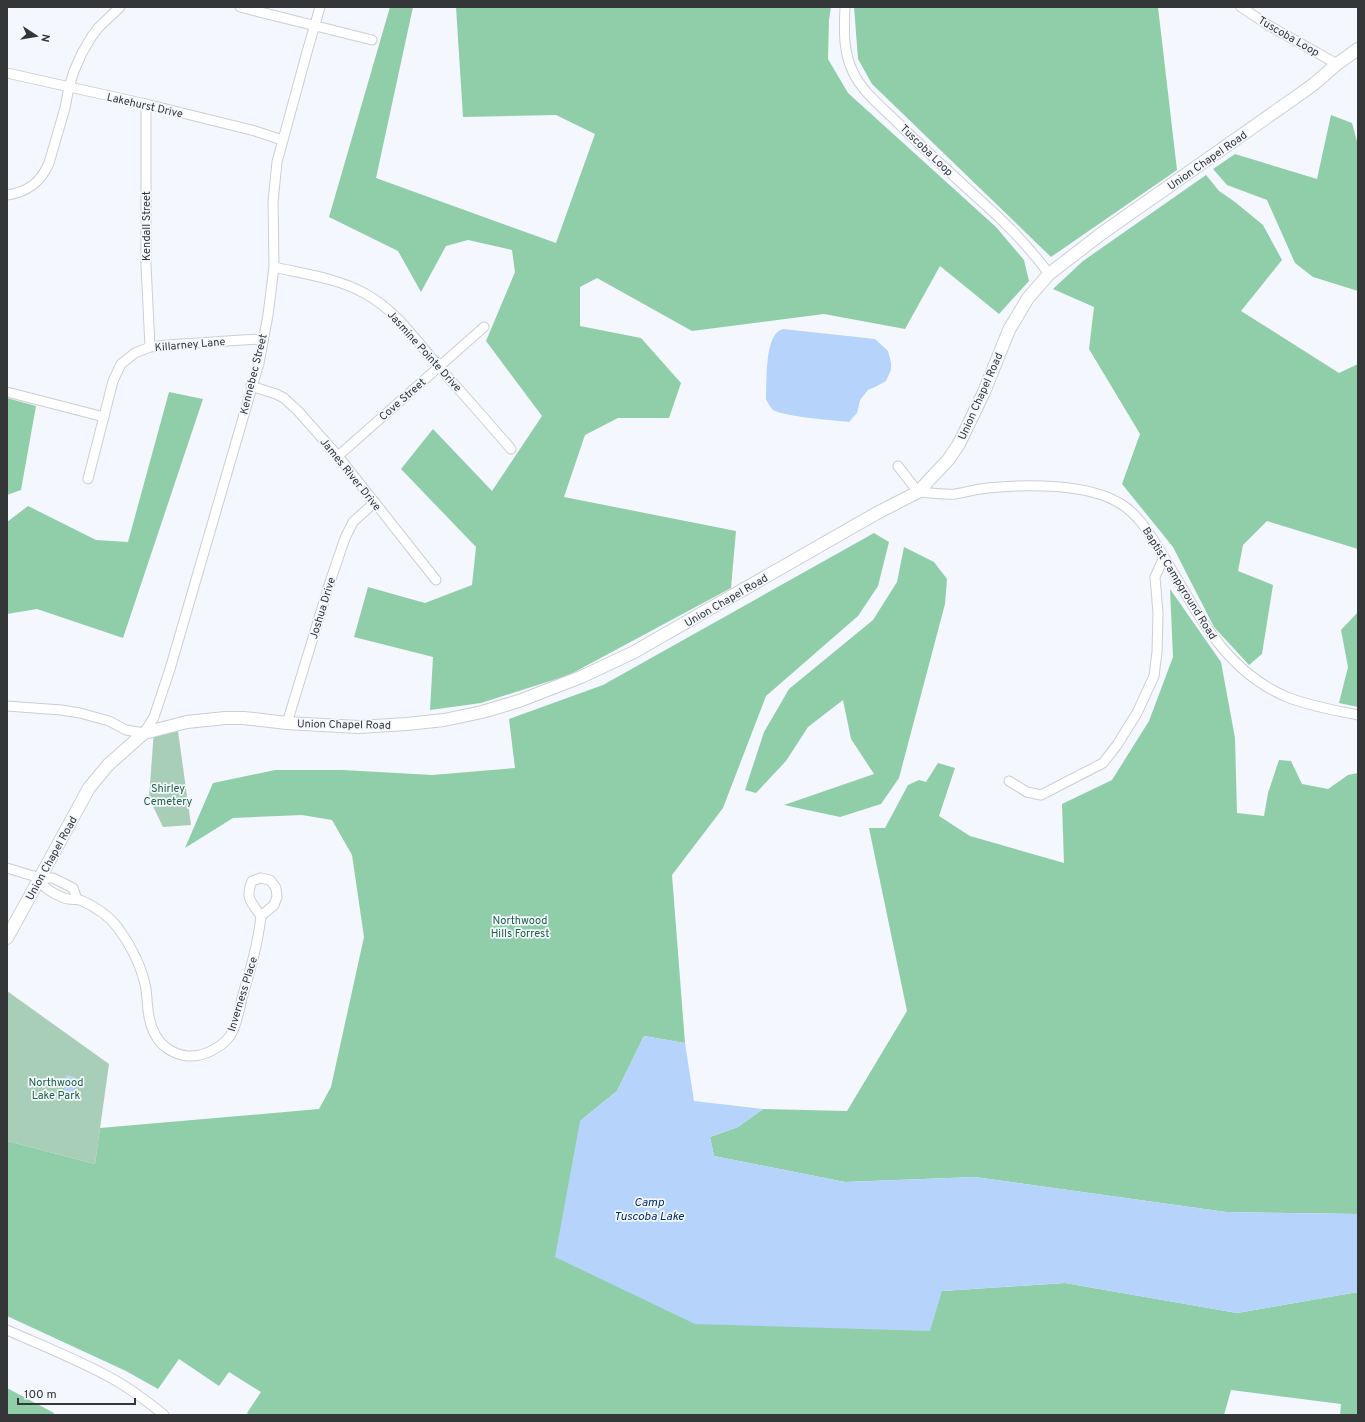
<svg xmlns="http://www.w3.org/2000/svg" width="1365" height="1422" font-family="Overpass,sans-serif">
	<rect width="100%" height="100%" fill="#f4f7fd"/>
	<g fill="#a9ceb7">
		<path d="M177 724 191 825 163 827 149 798 154 730Z"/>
		<path d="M7 991 109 1064 95 1164 7 1141Z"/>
	</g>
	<g fill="#90cea9">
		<path d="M390 7H413L376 178 556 243 595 134 556 115 463 117 456 7H831L829 20 828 59 848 93 996 227 1024 260 1029 281 999 314 940 266 905 329 824 314 692 331 597 278 580 287V326L641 338 681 383 669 418H618L585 435 564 497 736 531 731 588 569 675 481 703 430 710 433 657 354 637 368 587 425 603 472 585 476 547 401 469 433 429 492 491 542 416 486 341 515 272 512 250 468 240 446 246 421 292 398 251 329 217Z"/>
		<path d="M854 7H1158L1177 170 1051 257 872 84 858 59Z"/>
		<path d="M1331 115 1352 123 1358 145V291L1313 277 1295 263 1267 200 1227 185 1213 169 1235 154 1317 179Z"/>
		<path d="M1206 175 1219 191 1235 202 1263 225 1282 260 1241 311 1339 373 1358 364V549L1267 521 1243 545 1238 571 1273 585 1262 654 1249 665 1214 627 1173 547 1122 484 1140 434 1089 349 1094 307 1053 289 1083 261Z"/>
		<path d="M169 392 203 399 123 638 37 609 7 614V522L28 506 96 540 128 542Z"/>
		<path d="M7 398 36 406 21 490 7 495Z"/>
		<path d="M874 533 889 542 878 586 858 616 766 696 723 808 672 875 685 1043 644 1036 617 1091 580 1121 942 1291 1065 1283 1237 1313 1358 1292V1415H1340L1341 1404 1231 1390 1224 1415H250L247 1413 261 1392 229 1372 219 1386 179 1359 158 1389 126 1371 7 1316V1141L95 1164 100 1128 319 1109 331 1087 364 937 352 855 332 820 302 815 233 818 185 848 213 783 275 770H343L432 775 515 768 509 719 603 685Z"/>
		<path d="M904 547 934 562 947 579 945 604 899 778 881 804 840 817 784 805 874 774 851 739 843 700 808 727 786 761 756 793 745 790 764 732 789 689 873 620 897 582Z"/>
		<path d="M1170 589 1221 662 1235 738 1237 813 1264 816 1268 793 1279 760 1291 761 1302 784 1328 789 1348 775 1358 773V1214L1226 1212 975 1177 845 1182 714 1156 710 1137 738 1127 763 1109 847 1111 907 1011 869 828H885L908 785 919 780 926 782 938 763 955 768 939 816 970 836 1064 863 1062 804 1112 780 1149 721 1173 657Z"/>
		<path d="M1358 612V707L1339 703 1348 667 1341 630Z"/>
		<path d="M7 1388 54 1413 53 1415H7Z"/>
	</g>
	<g fill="#b6d3fc">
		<path d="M783 329 875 339 888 351 891 363V370L886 381 875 387 868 390 860 400 857 413 849 422C832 420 786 417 773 410 770 407 768 403 766 399 767 383 764 333 783 329Z"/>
		<path d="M644 1036 685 1043 694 1101 763 1109 738 1127 710 1137 714 1156 845 1182 975 1177 1226 1212 1358 1214V1292L1237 1313 1065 1283 942 1291 930 1331 695 1324 555 1257 580 1121 617 1091Z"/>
		<path d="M69 1075 80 1080 81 1083 72 1091 67 1099 61 1095 65 1088 66 1076Z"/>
	</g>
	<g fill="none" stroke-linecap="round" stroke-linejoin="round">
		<defs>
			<g id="minor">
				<path d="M240 7 372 40"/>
				<path d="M845 7C844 29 843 52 853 72 863 93 883 108 899 124 922 147 946 169 970 191 999 217 1026 242 1049 274"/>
				<path d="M1241 7 1268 25 1337 64"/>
				<path d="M7 73 146 104 255 131 282 140"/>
				<path d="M146 104V265L150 347"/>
				<path d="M7 195C28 192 41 182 49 163L65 108 69 87 74 71 82 53 92 36 98 28 120 7"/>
				<path d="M274 267C304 274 337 278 364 293 396 310 416 340 439 367 463 394 487 421 511 449"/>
				<path d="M251 386 276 394 284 398 298 411 338 456 436 580"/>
				<path d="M7 392 104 417"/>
				<path d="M338 456 484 327"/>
				<path d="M898 466 918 492C930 493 943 495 955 494 966 492 977 489 988 488 1026 484 1088 483 1121 504 1129 509 1135 515 1141 522 1187 584 1210 665 1287 697 1309 706 1334 710 1358 715"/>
				<path d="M88 479 113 381 121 364 135 353 150 347 167 345 242 340 263 339"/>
				<path d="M7 706 61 710 80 713 109 721 126 730 144 733 154 717 170 669 259 363 268 315 274 267 273 202 277 162 307 52 320 7"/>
				<path d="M287 723 330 582 345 538 353 522 375 502"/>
				<path d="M1009 781 1027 792 1041 795 1103 763 1117 745 1137 713 1154 676 1157 652 1158 613 1155 577 1164 557"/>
				<path d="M7 868 40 878"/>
				<path d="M261 878 270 880 276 888 277 897 274 905 261 916C251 902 245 898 252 881Z"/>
				<path d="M77 899 73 888 53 878H40C42 881 43 886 46 888 51 892 62 898 68 899 72 900 76 899 80 900 94 906 109 916 118 928 131 946 142 967 146 989 148 1005 147 1021 156 1036 162 1047 175 1055 188 1056 203 1057 221 1048 230 1036 237 1025 239 1011 242 998 250 971 258 944 261 916"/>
				<path d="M7 1330C43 1346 79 1360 113 1379 131 1389 148 1402 164 1415"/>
			</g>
			<path id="tertiary" d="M7 938 89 788 108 765 144 733 187 722 225 718H244L287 723 358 727 407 724 444 720 482 712 519 701 581 677 634 652 877 513 918 492 948 460 959 444 984 392 1009 330 1028 298 1049 274 1101 234 1303 92 1314 84 1337 64 1358 49"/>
		</defs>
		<use href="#minor" stroke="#cbced4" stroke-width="11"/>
		<use href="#tertiary" stroke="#cbced4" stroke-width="14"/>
		<use href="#minor" stroke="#fff" stroke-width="9"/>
		<use href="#tertiary" stroke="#fff" stroke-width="12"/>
	</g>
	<g text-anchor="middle" stroke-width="3.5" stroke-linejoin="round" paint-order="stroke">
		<g font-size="11" fill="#343638" stroke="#f4f7fd">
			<text transform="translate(1289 36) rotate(30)" y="4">Tuscoba Loop</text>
			<text transform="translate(145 105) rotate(13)" y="4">Lakehurst Drive</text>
			<text transform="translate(927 150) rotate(44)" y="4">Tuscoba Loop</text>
			<text transform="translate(1207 160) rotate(-35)" y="4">Union Chapel Road</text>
			<text transform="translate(146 226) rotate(-90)" y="4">Kendall Street</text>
			<text transform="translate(190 344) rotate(-5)" y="4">Killarney Lane</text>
			<text transform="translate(425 351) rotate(48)" y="4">Jasmine Pointe Drive</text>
			<text transform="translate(253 374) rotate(-76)" y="4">Kennebec Street</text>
			<text transform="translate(980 396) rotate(-66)" y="4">Union Chapel Road</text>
			<text transform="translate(402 399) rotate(-41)" y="4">Cove Street</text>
			<text transform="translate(351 474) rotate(51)" y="4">James River Drive</text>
			<text transform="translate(1180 583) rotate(58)" y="4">Baptist Campground Road</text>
			<text transform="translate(726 600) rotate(-30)" y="4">Union Chapel Road</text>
			<text transform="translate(322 608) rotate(-73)" y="4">Joshua Drive</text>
			<text transform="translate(344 724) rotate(1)" y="4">Union Chapel Road</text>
			<text transform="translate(51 858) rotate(-61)" y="4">Union Chapel Road</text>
			<text transform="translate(242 994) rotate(-73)" y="4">Inverness Place</text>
		</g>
		<g font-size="11" fill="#1c6340" stroke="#f4f7fd">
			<text x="168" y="792">Shirley<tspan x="168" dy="13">Cemetery</tspan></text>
			<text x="520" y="924">Northwood<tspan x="520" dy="13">Hills Forrest</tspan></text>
			<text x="56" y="1086">Northwood<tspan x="56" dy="13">Lake Park</tspan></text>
		</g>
		<g font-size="12" font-style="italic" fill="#032f6a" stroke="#f4f7fd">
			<text x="649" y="1206">Camp<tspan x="649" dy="14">Tuscoba Lake</tspan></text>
		</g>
	</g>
	<rect width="1365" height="1422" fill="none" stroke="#343638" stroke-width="16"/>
	<g transform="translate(36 36) rotate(102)" stroke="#f4f7fd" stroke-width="3" paint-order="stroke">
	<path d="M0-3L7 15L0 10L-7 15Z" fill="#343638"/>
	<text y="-6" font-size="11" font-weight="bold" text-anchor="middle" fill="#343638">N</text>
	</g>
	<path d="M18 1398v6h117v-6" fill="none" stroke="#343638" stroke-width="2"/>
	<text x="24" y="1398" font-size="12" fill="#343638" stroke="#f4f7fd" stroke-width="3" paint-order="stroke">100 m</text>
</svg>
